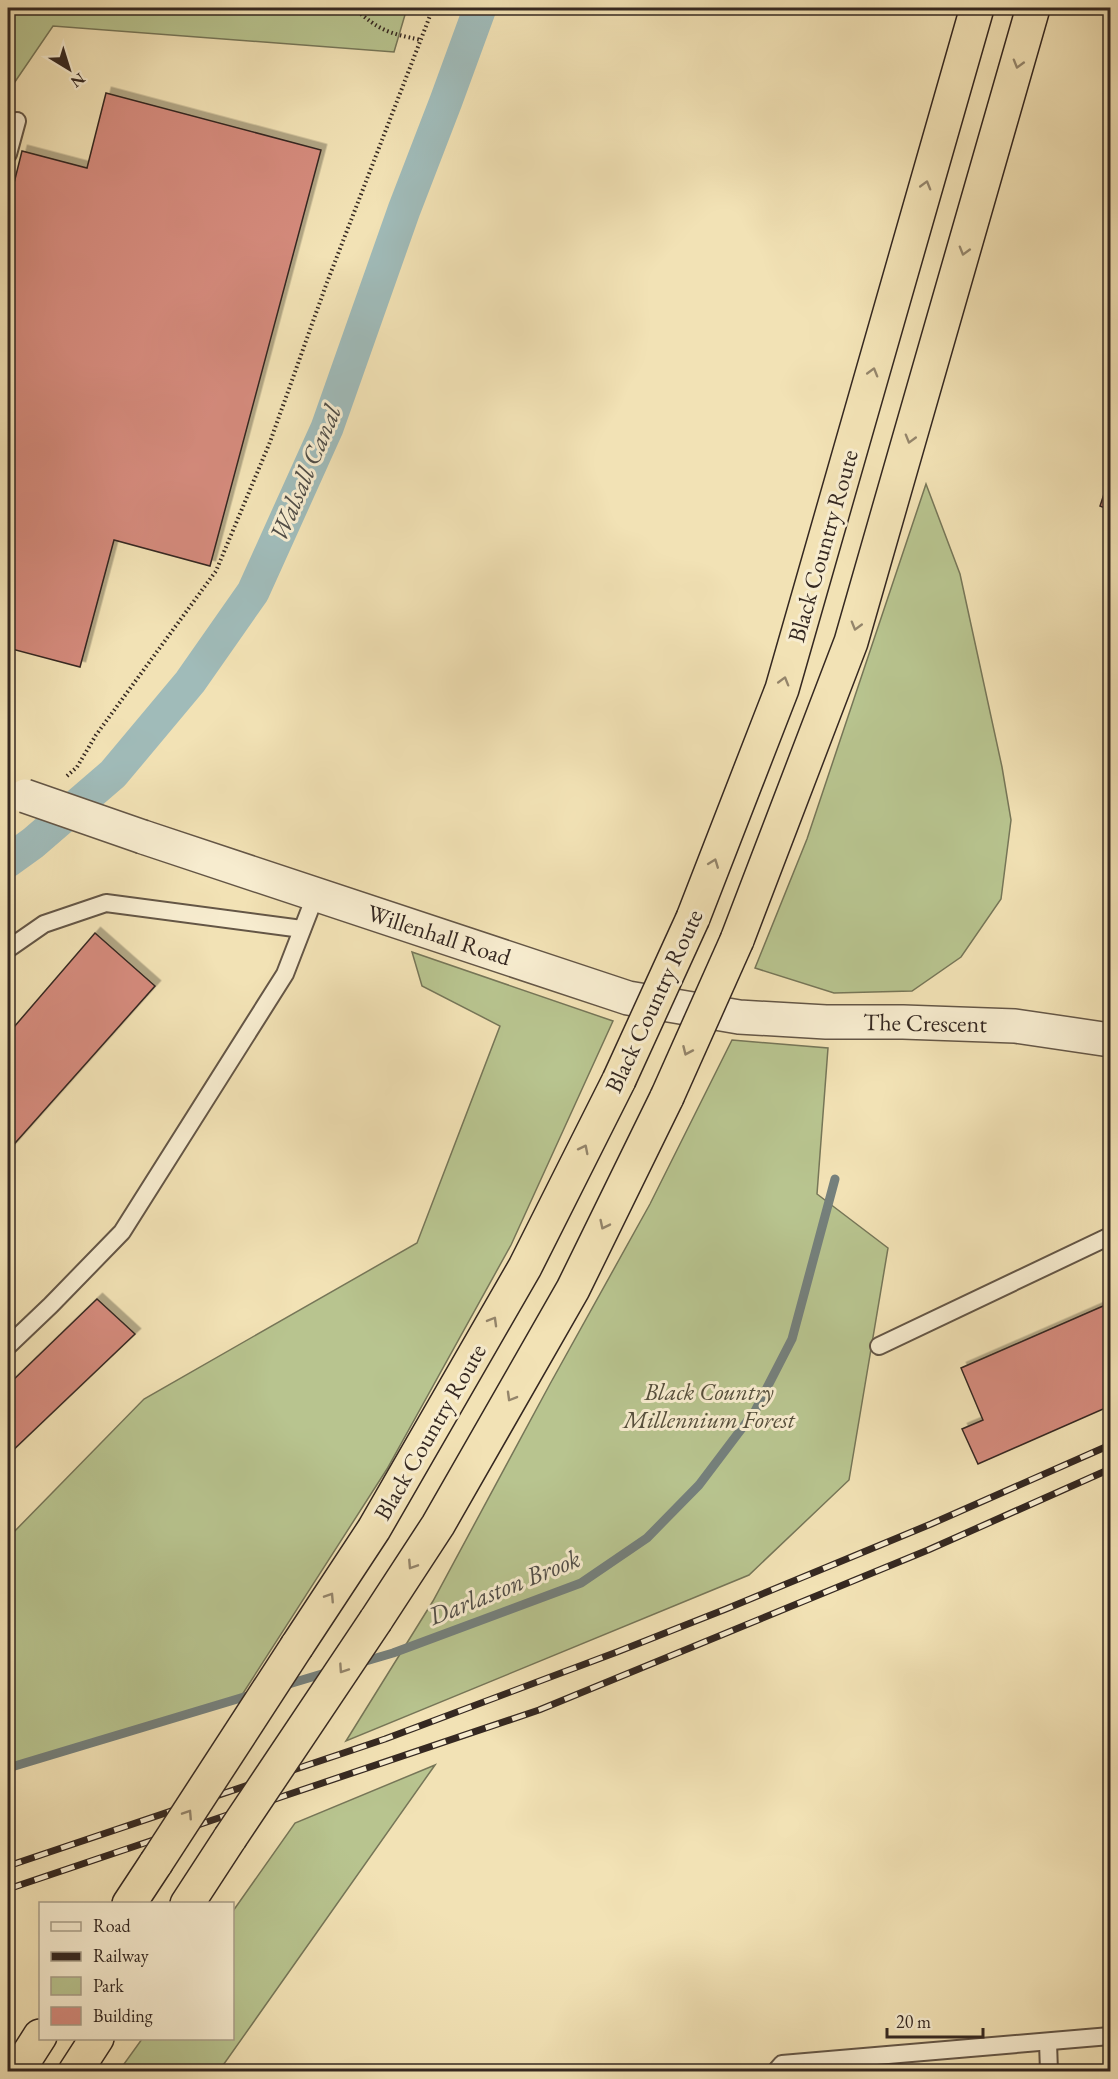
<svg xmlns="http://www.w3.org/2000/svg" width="1118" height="2079" font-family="'EB Garamond',serif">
	<defs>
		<filter id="shadow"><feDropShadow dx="5.5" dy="-5.5" stdDeviation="0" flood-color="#0004"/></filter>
	</defs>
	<rect width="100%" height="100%" fill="#f2e2b5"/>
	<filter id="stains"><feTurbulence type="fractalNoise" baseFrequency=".00333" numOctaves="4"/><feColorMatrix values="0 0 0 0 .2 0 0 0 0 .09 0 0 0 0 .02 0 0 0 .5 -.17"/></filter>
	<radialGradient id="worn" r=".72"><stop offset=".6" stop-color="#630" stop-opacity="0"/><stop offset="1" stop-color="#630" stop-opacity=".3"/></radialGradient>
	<g fill="#b8c48f" stroke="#767658" stroke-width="1.5">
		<path d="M8 8H407L394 52 53 26 8 92Z"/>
		<path d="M926 484 960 574 1002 767 1011 820 1001 899 961 957 912 991 834 993 755 968 807 839Z"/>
		<path d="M412 952 613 1021 511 1245 387 1469 240 1698 8 1768V1538L144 1399 417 1243 500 1026 422 986Z"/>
		<path d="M732 1040 828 1048 817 1194 888 1248 849 1480 749 1575 346 1741 433 1601 550 1384 650 1204Z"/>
		<path d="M435 1765 219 2071H119L142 2039 232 2038 233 1911 295 1823Z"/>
	</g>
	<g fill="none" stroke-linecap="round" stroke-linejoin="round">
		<g stroke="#75807c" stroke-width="9">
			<path d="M359 1663 393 1653 581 1583 647 1538 699 1485 755 1411 792 1339 835 1179"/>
			<path d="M282 1686 332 1671"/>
			<path d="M8 1768 254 1694"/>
		</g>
		<path stroke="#a0bbb9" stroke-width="33" d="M8 861 33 843 113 774 190 682 253 592 327 428 404 210 446 101 480 8"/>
	</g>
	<g fill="#d58b7d" stroke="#352821" stroke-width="1.5" filter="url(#shadow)">
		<path d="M106 93 321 150 210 566 114 540 80 667 8 648V207L22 151 87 168Z"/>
		<path d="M1110 476V510L1100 506Z"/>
		<path d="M95 933 155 986 8 1151V1034Z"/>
		<path d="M97 1299 135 1334 8 1455V1385Z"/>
		<path d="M1110 1303V1406L978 1464 962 1429 983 1420 961 1368Z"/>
	</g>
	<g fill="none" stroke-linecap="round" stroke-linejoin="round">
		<defs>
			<g id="service">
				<path d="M8 154 17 121"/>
				<path d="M8 949 44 924 106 903 302 929"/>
				<path d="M8 1346 51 1305 122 1232 285 974 316 894"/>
				<path d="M879 1346 1110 1236"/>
				<path d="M1048 2042 1049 2072"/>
				<path d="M775 2072 782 2064 1110 2036"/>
			</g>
			<path id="tertiary" d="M143 837 628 998 739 1017 826 1022H903L1015 1026 1110 1040"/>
			<g id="trunk">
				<path d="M693 918 782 689 977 8"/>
				<path d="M737 940 851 642 1033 8"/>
				<path d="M376 1620 438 1525 573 1289 667 1097"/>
				<path d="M297 1646 374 1529 525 1267 619 1080"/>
				<path d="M129 1904 156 1863"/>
				<path d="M187 1904 230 1838"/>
				<path d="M17 2072 40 2036"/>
				<path d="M75 2072 97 2038"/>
			</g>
		</defs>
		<use href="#service" stroke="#645646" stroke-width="20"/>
		<use href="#tertiary" stroke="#645646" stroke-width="36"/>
		<use href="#trunk" stroke="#352821" stroke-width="36"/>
		<g stroke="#352821" stroke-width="4" stroke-dasharray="1.5 3" stroke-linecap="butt">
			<path d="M354 8C380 31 388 33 421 40"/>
			<path d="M67 776 77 767 96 735 216 571 270 442 326 285 433 8"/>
		</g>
		<use href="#service" stroke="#f7eccf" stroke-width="16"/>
		<use href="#tertiary" stroke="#f7eccf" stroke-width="33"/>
		<use href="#trunk" stroke="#f2e2b5" stroke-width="33"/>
		<defs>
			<g id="rail">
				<path d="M8 1866 385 1739 617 1652 726 1609 931 1524 1110 1445"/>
				<path d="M8 1889 539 1710 928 1550 1110 1469"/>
			</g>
		</defs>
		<use href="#rail" stroke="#352821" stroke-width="7"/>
		<use href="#rail" stroke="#f7eccf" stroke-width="4.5" stroke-dasharray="14" stroke-linecap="butt"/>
		<defs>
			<path id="tertiary-bridge" d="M25 796 143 837"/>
			<g id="trunk-bridge">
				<path d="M619 1080 693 918"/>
				<path d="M667 1097 737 940"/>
				<path d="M230 1838 376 1620"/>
				<path d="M156 1863 297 1646"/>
			</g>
		</defs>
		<use href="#tertiary-bridge" stroke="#645646" stroke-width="36" stroke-linecap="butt"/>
		<use href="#trunk-bridge" stroke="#352821" stroke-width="36" stroke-linecap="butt"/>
		<use href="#tertiary-bridge" stroke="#f7eccf" stroke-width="33"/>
		<use href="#trunk-bridge" stroke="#f2e2b5" stroke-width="33"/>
	</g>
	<defs><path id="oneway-chevron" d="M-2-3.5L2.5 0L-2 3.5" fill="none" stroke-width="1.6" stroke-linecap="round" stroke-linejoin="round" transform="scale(1.5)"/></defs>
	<g stroke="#94856b">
		<use href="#oneway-chevron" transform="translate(1018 64) rotate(106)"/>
		<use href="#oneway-chevron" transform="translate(926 185) rotate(-74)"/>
		<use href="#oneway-chevron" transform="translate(964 251) rotate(106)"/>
		<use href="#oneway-chevron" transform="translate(873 372) rotate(-74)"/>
		<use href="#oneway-chevron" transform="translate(910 439) rotate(106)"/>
		<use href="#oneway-chevron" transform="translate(856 626) rotate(106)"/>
		<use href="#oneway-chevron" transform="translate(784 681) rotate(-74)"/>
		<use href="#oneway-chevron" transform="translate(714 863) rotate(-69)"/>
		<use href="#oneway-chevron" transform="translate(687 1051) rotate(114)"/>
		<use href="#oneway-chevron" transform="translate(584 1149) rotate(-63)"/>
		<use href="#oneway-chevron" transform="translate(604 1225) rotate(116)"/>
		<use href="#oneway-chevron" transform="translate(493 1321) rotate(-60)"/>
		<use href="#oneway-chevron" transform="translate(511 1397) rotate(120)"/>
		<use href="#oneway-chevron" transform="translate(412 1565) rotate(123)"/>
		<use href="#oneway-chevron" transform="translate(330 1597) rotate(-57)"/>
		<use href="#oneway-chevron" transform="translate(343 1669) rotate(124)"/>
		<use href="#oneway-chevron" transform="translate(188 1814) rotate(-57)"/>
	</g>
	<g text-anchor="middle" stroke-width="6" stroke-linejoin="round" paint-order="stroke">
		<g font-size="24" fill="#352821" stroke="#f7eccf">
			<text transform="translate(823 546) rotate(-74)" y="8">Black Country Route</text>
			<text transform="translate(439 935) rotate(18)" y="8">Willenhall Road</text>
			<text transform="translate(654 1001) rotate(-65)" y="8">Black Country Route</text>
			<text transform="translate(925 1023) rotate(1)" y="8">The Crescent</text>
			<text transform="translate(430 1432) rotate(-60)" y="8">Black Country Route</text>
		</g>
		<g font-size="24" font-style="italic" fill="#564f3c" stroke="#f7eccf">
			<text x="709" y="1400">Black Country<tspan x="709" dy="28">Millennium Forest</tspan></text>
		</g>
		<g font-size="26" font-style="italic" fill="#504d47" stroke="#f7eccf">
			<text transform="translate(305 473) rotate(-67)" y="9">Walsall Canal</text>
			<text transform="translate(504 1587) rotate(-22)" y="9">Darlaston Brook</text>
		</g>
	</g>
	<rect width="1118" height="2079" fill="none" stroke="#f2e2b5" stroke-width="30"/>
	<rect x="9" y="9" width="1100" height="2061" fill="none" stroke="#352821" stroke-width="3"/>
	<rect x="15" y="15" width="1088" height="2049" fill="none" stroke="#352821" stroke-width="1.5"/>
	<rect x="39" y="1902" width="195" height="138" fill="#f7eccf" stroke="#a99e89" stroke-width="1.5"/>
	<rect x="51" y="1922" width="30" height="9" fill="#f7eccf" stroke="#a99e89" stroke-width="1.5"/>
	<text x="93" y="1932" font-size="18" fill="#352821">Road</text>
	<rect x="51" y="1952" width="30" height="9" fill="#352821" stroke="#a99e89" stroke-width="1.5"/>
	<text x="93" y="1962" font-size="18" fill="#352821">Railway</text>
	<rect x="51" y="1977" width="30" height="18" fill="#b8c48f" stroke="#a99e89" stroke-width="1.5"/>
	<text x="93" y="1992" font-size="18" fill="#352821">Park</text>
	<rect x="51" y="2007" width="30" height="18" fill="#d58b7d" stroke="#a99e89" stroke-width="1.5"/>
	<text x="93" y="2022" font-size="18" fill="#352821">Building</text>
	<g transform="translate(69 69) rotate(142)" stroke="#f7eccf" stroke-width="4.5" paint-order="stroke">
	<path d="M0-4.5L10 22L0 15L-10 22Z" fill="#352821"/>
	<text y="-9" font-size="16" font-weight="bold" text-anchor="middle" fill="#352821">N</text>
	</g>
	<path d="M887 2028v9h96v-9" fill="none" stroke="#352821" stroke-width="3"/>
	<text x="896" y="2028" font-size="18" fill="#352821" stroke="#f7eccf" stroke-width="4.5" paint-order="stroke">20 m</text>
	<rect width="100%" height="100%" filter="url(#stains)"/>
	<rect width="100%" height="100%" fill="url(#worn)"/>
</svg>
